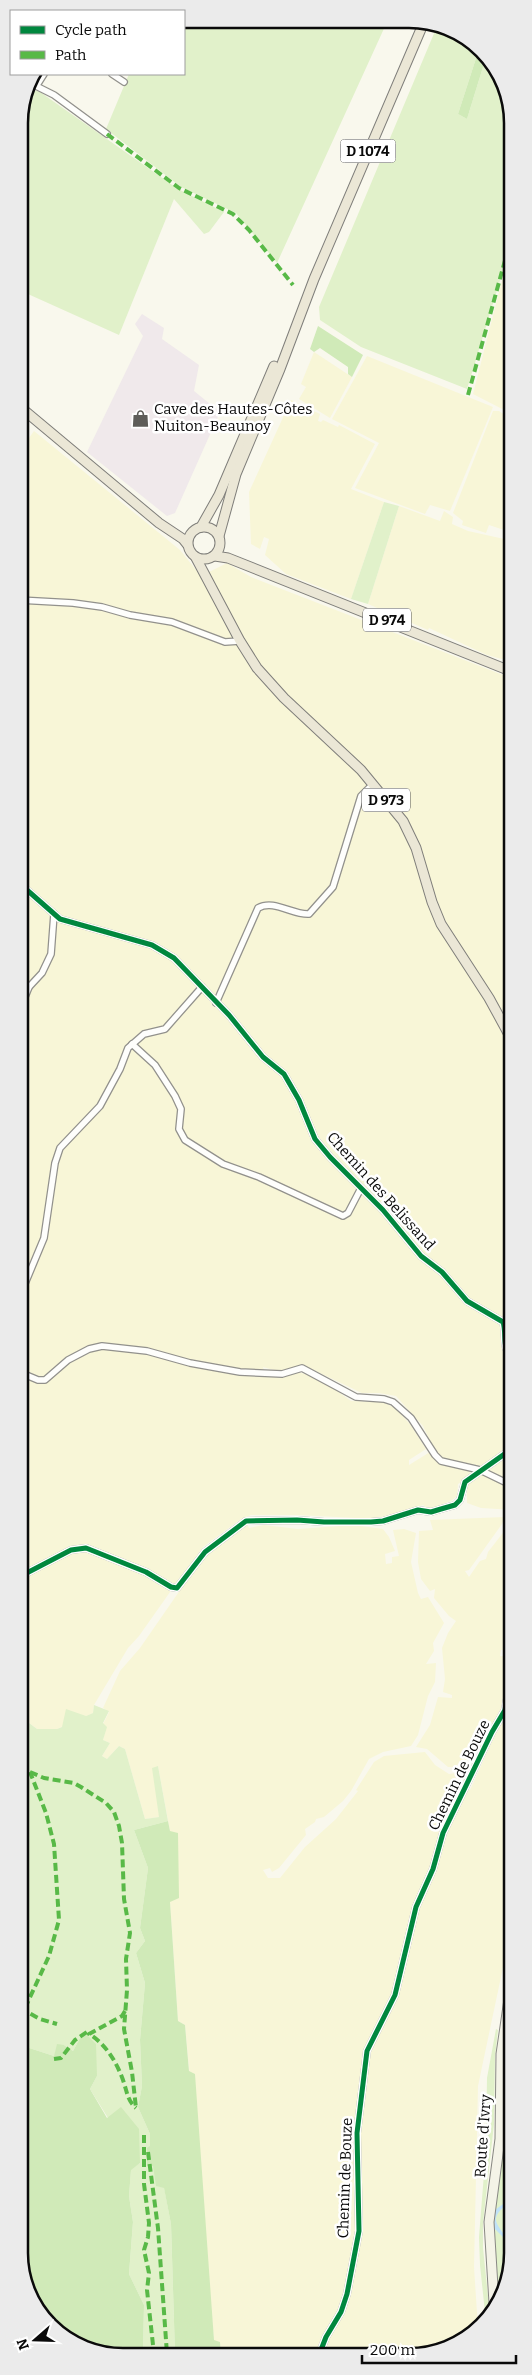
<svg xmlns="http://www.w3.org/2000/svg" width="532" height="2375" font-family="Bitter,serif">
	<rect width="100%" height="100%" fill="#f9f8ed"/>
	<path fill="#f0e9eb" d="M142 314 164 328 162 339 199 365 194 391 220 412 175 513 167 516 87 452 143 336 135 324Z"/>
	<g fill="#f8f6d7">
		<path d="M512 241V414L473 394Z"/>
		<path d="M314 352 352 377 330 418 299 399 306 387 301 384Z"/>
		<path d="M367 356 493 407 450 511 430 505 425 514 355 488 379 443 332 419Z"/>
		<path d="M291 400 320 414 318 421 321 422 323 420 338 427 339 425 375 444 351 489 384 502 351 599 286 574 265 555 269 539 264 537 260 549 251 544 249 492Z"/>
		<path d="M493 411H499L512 420 513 533 489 525 486 533 462 525 463 521 453 513Z"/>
		<path d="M34 431 180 550 201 576 227 563 251 577 513 679V1445L482 1466 444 1459 434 1449 423 1426 396 1396 379 1393H362L305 1366H297L281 1372 263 1367 265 1374 280 1378 297 1372 309 1375 333 1388 351 1401 383 1402 395 1408 410 1424 426 1449 409 1460V1465L430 1452 438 1461 449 1466 472 1470 474 1473 458 1484 457 1496 451 1501 433 1508 428 1509 423 1505 395 1515 376 1519 297 1515H251L241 1519 203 1547 180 1582 175 1585 139 1636 128 1648 94 1705 93 1713 57 1729H37L25 1720 26 1714 19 1713V452Z"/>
		<path d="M399 506 440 521 444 511 453 517 452 524 468 531 513 541V662L487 655 429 628 428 630 368 604Z"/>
		<path d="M513 1452V1484L486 1471Z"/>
		<path d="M484 1474 513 1489V1510L481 1508 467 1503V1484Z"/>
		<path d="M505 1517 502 1524 469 1570 465 1571 469 1577 480 1561 486 1559 488 1552 513 1520V1636L511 1650H501L500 1656 513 1657 504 1702 501 1713 483 1744 466 1760 453 1767H448L427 1749 416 1747 430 1725 438 1697 452 1698V1695L443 1692 445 1679 442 1648 448 1633 456 1621 449 1616 434 1598 435 1589 430 1591 421 1579 418 1562 419 1531 433 1530 430 1520Z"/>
		<path d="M247 1524 249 1528 264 1525 298 1529 353 1525 383 1529 389 1537 395 1551 385 1554 386 1564 392 1563V1557L399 1556 393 1530 404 1529 416 1533 411 1562 418 1593 421 1599 428 1597 444 1623 433 1643 434 1651 426 1664 436 1663 435 1682 428 1696 418 1735 411 1746 383 1752 369 1759 351 1791 343 1801 324 1817 316 1819 315 1822 305 1829 306 1835 279 1868 272 1872 270 1868 263 1870 268 1878H280L305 1847 336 1819 358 1791 356 1790 374 1762 384 1756 425 1752 435 1765 449 1774 456 1773 466 1778 463 1787 470 1790 498 1728 509 1714 513 1690V1920L478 2086 474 2267 478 2328 455 2345 422 2355H221L220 2342 214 2341 185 2025 178 2021 170 1902V1831L158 1766 159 1817 145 1819 125 1749 119 1746 107 1759 102 1756 110 1743 103 1740 105 1731 103 1724 109 1712 103 1708 120 1671 140 1648 203 1557 242 1525Z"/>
	</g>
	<g fill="#e1f1ca">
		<path d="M184 19 387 22 277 263 236 213 181 187 106 129 129 74H184Z"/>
		<path d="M438 24 479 49 458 114 467 119 487 54 512 110V241L467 389 361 347 320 320 319 307Z"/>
		<path d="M26 88 40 92 178 189 224 212 209 232 204 234 174 199 119 335 19 290V116Z"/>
		<path d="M384 502 399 506 368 604 351 599Z"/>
		<path d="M94 1705 109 1711 103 1723 107 1727 103 1740 110 1743 102 1756 107 1759 119 1746 125 1749 145 1819 159 1817 152 1768 158 1766 168 1821 134 1830 148 1868 140 1928 145 1941 136 1953 145 1983 140 2040 142 2086 138 2107 150 2134V2146L153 2166 164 2187 171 2224 175 2354H143L144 2305 129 2274 133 2222 129 2196 131 2169 140 2163 108 2118 90 2089 97 2076 80 2038 73 2051 64 2045 54 2056 20 2045 19 1713 26 1714 25 1720 37 1729H57L62 1727 66 1709 86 1716 93 1713Z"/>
		<path d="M513 1993V2259L498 2296 492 2212 504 2142V2071Z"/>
		<path d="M496 2029 498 2030 495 2057 494 2124 483 2223V2248L490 2315 486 2322 480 2265 479 2237 486 2148 487 2078Z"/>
	</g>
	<g fill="#d0eab8">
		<path d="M479 49 487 54 467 119 458 114Z"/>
		<path d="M318 326 363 355 352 377 348 374V367L320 348 314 352 310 349Z"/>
		<path d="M168 1821 170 1831 178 1833 179 1898 170 1902 178 2021 185 2025 189 2071 195 2074 214 2340 220 2342 221 2355 175 2354 171 2224 164 2188 156 2186 153 2166H147V2148L150 2146V2134L138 2107 142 2086 140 2040 145 1983 136 1953 145 1941 140 1928 148 1868 134 1830Z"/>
		<path d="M87 2035 96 2044 97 2076 90 2089 107 2118 121 2107 139 2129 140 2163 131 2170 129 2196 133 2222 129 2274 144 2305 143 2354H102L45 2321 20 2265V2045L54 2056 57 2044 64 2045 73 2051 80 2038Z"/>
	</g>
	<g fill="#c0e2f7">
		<path d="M513 2045V2053L508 2065 513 2078 504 2071V2059Z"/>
		<path d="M513 2114 510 2157 513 2195C510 2204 498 2209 496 2218 494 2228 519 2244 511 2262L504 2238 492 2226V2212L506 2202 510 2194 507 2139Z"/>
	</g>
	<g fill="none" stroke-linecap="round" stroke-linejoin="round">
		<defs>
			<g id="street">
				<path d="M112 74 124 82"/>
				<path d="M28 82 54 95 107 134"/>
				<path d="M37 85 44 74"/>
				<path d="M19 600 73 603 102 607 130 615 172 622 225 642 240 641"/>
				<path d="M19 883 60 919 152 945 174 958 229 1015 263 1057 284 1074 299 1100 315 1139 330 1157 383 1210 421 1256 442 1272 467 1301 503 1322C507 1334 501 1349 513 1359"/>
				<path d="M19 984 29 987"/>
				<path d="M216 1003 258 908C274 899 292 915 309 914L333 887 361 796 373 784"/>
				<path d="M19 1012 29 987 42 973 51 954 54 914"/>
				<path d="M132 1044 155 1065 175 1096 181 1109 179 1129 185 1140 223 1164 259 1177 343 1216 348 1213 360 1190"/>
				<path d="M19 1298 44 1238 55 1163 60 1148 100 1106 120 1069 128 1048 144 1034 165 1029 202 987"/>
				<path d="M19 1372 38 1380H45L68 1360 89 1349 102 1346 147 1351 190 1363 240 1372 282 1374 302 1368 356 1397 384 1399 393 1402 411 1418 435 1455 441 1461 480 1470 513 1486"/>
				<path d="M19 1577 71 1550 86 1548 146 1572 171 1587 177 1588 205 1552 246 1521 297 1520 324 1522H371L383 1521 418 1510 431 1512 441 1509 455 1505 460 1500 465 1482 513 1448"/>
				<path d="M319 2355 326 2337 341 2312 347 2294 359 2231 357 2133 367 2051 395 1995 416 1907 433 1869 443 1833 492 1732 505 1710 513 1665"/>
			</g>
			<path id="secondary" d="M494 2303 489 2222 500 2139 501 2054 513 1972"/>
			<g id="primary">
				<path d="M19 406 159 523 183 539 187 544"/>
				<circle cx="204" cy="543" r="16"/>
				<path d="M201 527 219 495 274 366"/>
				<path d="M219 536 236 474 280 369 314 279 424 22"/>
				<path d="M215 556 228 558 513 672"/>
				<path d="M196 558 240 641 257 668 284 698 361 770 403 821 416 848 432 902 441 924 489 998 513 1042"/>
			</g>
		</defs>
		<use href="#street" stroke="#92918c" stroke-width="8"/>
		<use href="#secondary" stroke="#888883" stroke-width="11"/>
		<use href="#primary" stroke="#7f7e7a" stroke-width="11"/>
		<use href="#street" stroke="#fefefc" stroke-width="5.5"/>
		<use href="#secondary" stroke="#f4f3e7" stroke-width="9"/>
		<use href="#primary" stroke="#ebe7d6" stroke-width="9"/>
		<g stroke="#58b947" stroke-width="4" stroke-dasharray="8 4" stroke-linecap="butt">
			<path d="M107 134 179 188 233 214 249 230 293 285"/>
			<path d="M511 220H512"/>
			<path d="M468 395 512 235"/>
			<path d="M30 1772 44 1778 74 1783 81 1787 106 1803 114 1812 119 1826 122 1843 124 1899 130 1933 126 1959 127 1990 124 2029 132 2072 136 2108"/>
			<path d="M20 2008 40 2019 57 2024"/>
			<path d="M125 2011 122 2016 89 2034C106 2044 117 2063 123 2080 127 2091 127 2100 136 2108"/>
			<path d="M20 2019 49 1956 59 1920 54 1844 46 1813 30 1772"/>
			<path d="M54 2059 61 2058 75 2040 87 2032"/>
			<path d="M144 2135V2184L149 2223 148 2237 144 2250 149 2273 147 2290 154 2354"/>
			<path d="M148 2152 158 2228 167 2354"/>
		</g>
		<defs>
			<g id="cycleway">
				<path d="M19 883 60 919 152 945 174 958 229 1015 263 1057 284 1074 299 1100 315 1139 330 1157 383 1210 421 1256 442 1272 467 1301 503 1322C507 1334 501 1349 513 1359"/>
				<path d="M19 1577 71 1550 86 1548 146 1572 171 1587 177 1588 205 1552 246 1521 297 1520 324 1522H371L383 1521 418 1510 431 1512 441 1509 455 1505 460 1500 465 1482 513 1448"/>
				<path d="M319 2355 326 2337 341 2312 347 2294 359 2231 357 2133 367 2051 395 1995 416 1907 433 1869 443 1833 492 1732 505 1710 513 1665"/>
			</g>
		</defs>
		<use href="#cycleway" stroke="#fff" stroke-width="8"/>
		<use href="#cycleway" stroke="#00873e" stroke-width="5"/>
	</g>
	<defs>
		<symbol id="shop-bare" viewBox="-9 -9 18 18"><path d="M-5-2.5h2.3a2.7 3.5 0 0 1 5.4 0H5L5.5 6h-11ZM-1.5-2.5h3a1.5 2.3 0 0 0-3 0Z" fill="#5e5d59" stroke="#fff" stroke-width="2.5" paint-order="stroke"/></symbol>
	</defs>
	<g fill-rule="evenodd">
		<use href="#shop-bare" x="128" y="406" width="25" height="25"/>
	</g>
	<g text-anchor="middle" stroke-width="5" stroke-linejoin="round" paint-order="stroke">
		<g fill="#fff" stroke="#545454" stroke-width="1">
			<rect x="340.5" y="139.5" width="55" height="23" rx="4"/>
			<rect x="363" y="608.5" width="48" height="23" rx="4"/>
			<rect x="362" y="788.5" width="48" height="23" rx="4"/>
		</g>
		<g font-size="14" font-weight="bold" fill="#0a0a0a">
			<text x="368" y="156">D 1074</text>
			<text x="387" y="625">D 974</text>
			<text x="386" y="805">D 973</text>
		</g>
		<g font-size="15" fill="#0a0a0a" stroke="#fff" text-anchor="start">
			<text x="154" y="414">Cave des Hautes-Côtes<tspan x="154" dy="17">Nuiton-Beaunoy</tspan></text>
		</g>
		<g font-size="15" fill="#0a0a0a" stroke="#fff">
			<text transform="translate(381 1191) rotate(48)" y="5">Chemin des Belissand</text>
			<text transform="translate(459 1775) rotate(-64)" y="5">Chemin de Bouze</text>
			<text transform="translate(483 2136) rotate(-86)" y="5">Route d'Ivry</text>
			<text transform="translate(345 2178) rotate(-88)" y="5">Chemin de Bouze</text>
		</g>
	</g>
	<path d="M0 0H532V2375H0ZM123 28H409A95 95 0 0 1 504 123V2253A95 95 0 0 1 409 2348H123A95 95 0 0 1 28 2253V123A95 95 0 0 1 123 28Z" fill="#ebebeb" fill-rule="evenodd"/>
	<path fill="none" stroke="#0a0a0a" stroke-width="2.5" d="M123 28H409A95 95 0 0 1 504 123V2253A95 95 0 0 1 409 2348H123A95 95 0 0 1 28 2253V123A95 95 0 0 1 123 28Z"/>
	<rect x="10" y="10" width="175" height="65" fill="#ffffff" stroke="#9d9d9d"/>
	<rect x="20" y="26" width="25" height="8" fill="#00873e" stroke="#9d9d9d"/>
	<text x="55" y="35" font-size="15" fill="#0a0a0a">Cycle path</text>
	<rect x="20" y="51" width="25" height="8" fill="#58b947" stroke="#9d9d9d"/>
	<text x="55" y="60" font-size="15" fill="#0a0a0a">Path</text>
	<g transform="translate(35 2340) rotate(250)" stroke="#ffffff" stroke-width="4" paint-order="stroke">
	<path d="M0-4L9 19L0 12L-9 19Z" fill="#0a0a0a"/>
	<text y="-8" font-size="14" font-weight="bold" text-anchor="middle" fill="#0a0a0a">N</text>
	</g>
	<path d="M362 2355v8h154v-8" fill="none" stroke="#0a0a0a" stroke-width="2.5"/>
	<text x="370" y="2355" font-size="15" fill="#0a0a0a" stroke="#ffffff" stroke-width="4" paint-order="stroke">200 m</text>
</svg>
